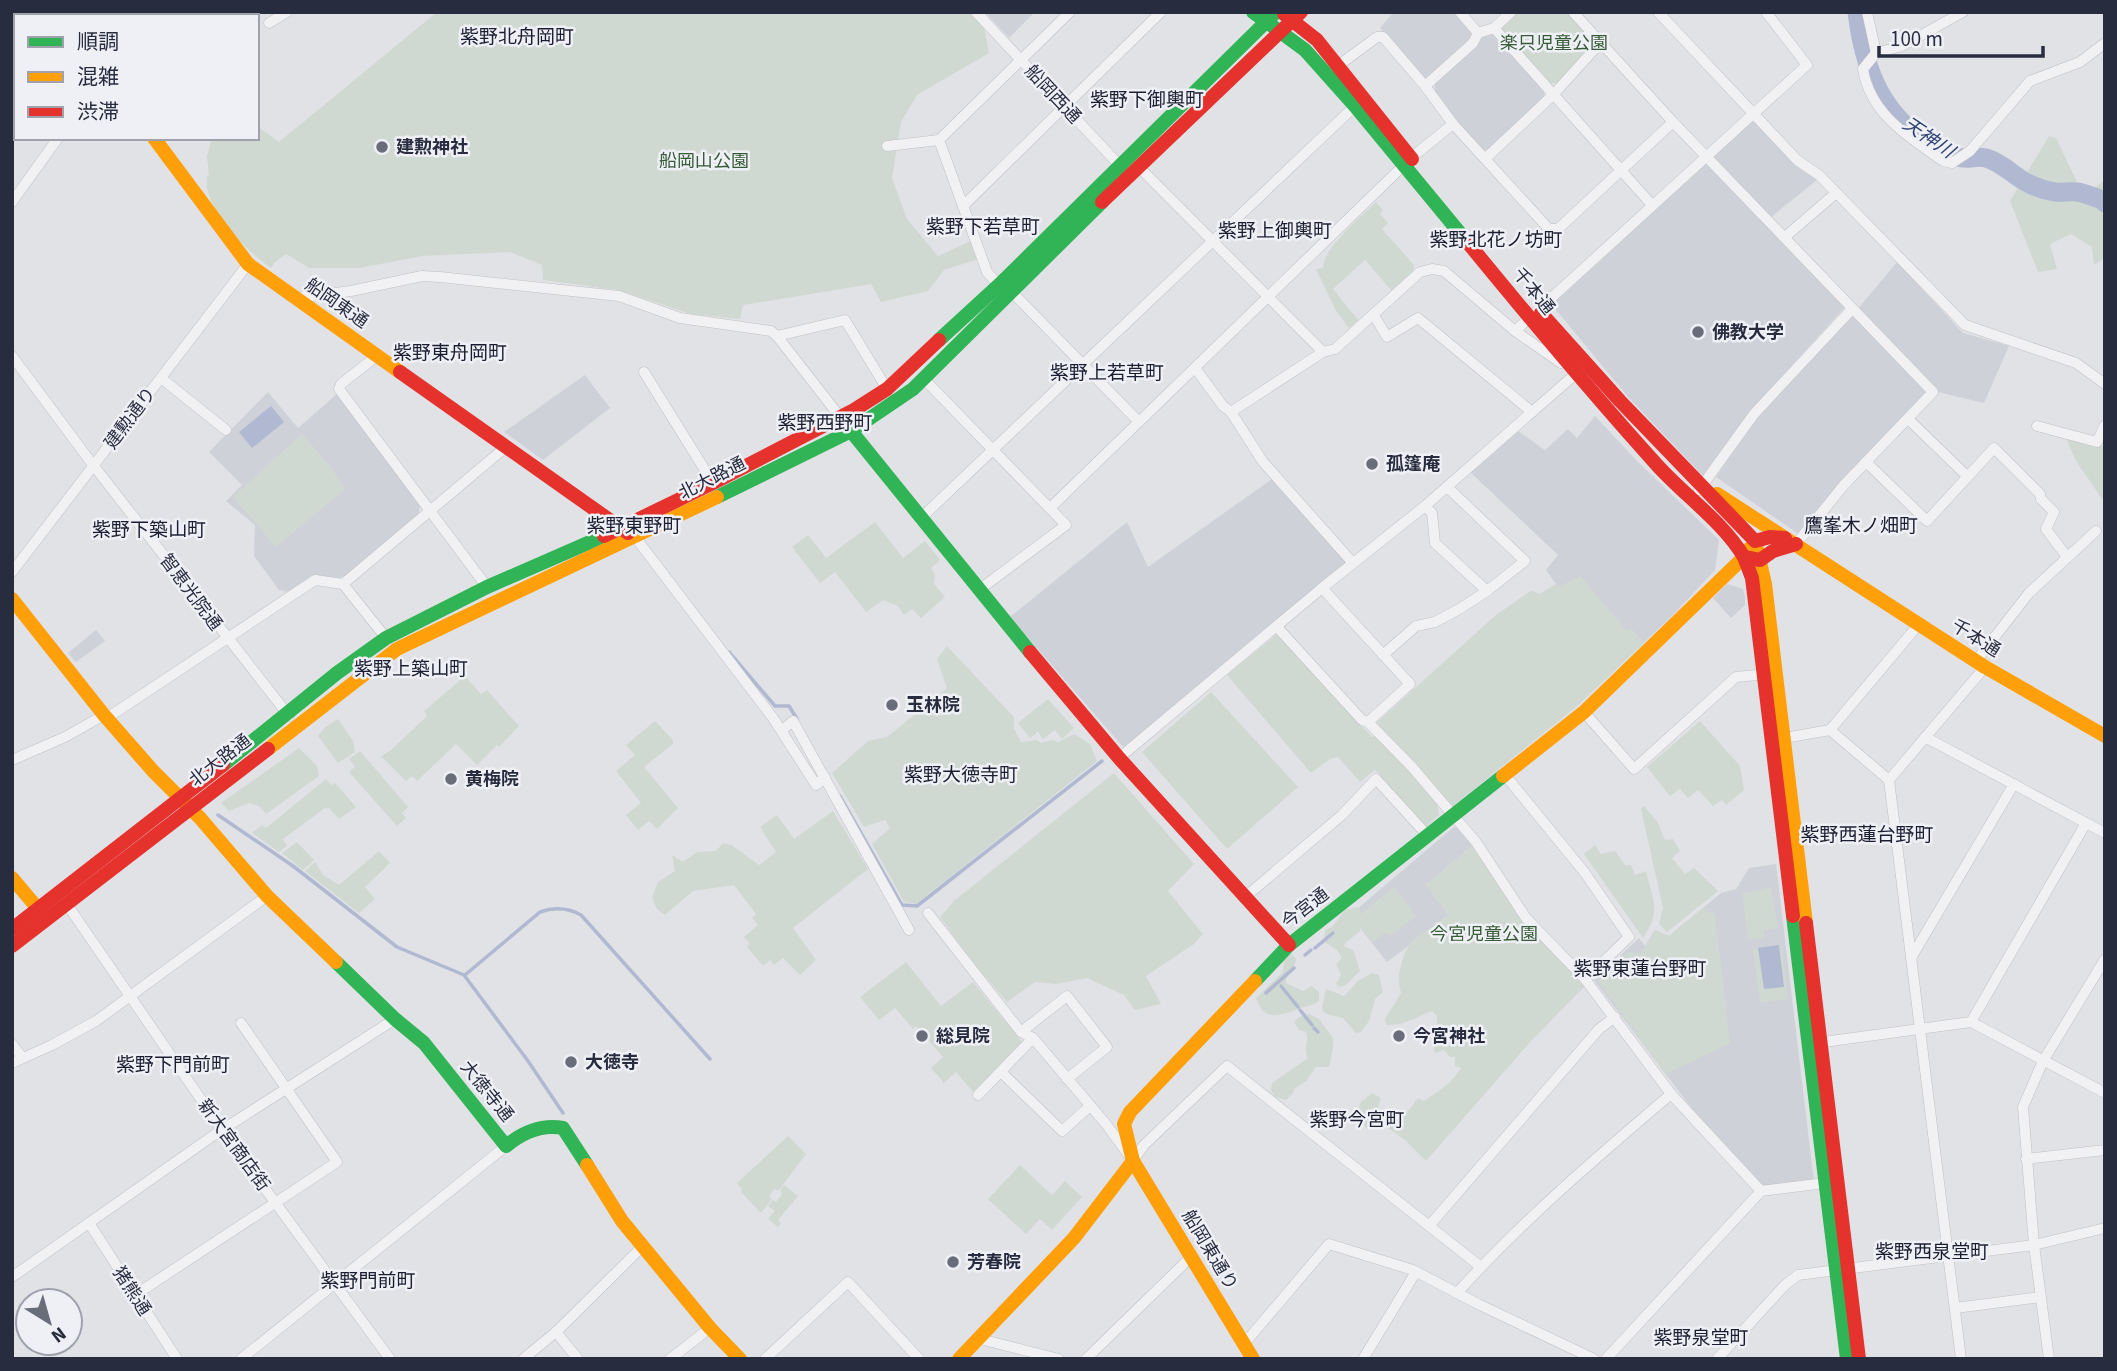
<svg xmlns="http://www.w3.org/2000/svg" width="2117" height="1371" font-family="'Source Sans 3','Noto Sans JP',sans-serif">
	<rect width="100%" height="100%" fill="#e1e2e6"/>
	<g fill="#cfd1d9">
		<path d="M985 12H1035L1009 38Z"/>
		<path d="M1394 12H1456L1472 31 1470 40 1426 80H1423L1380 28Z"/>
		<path d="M1490 35H1495L1544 88V101L1489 149 1483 150 1457 124 1435 94V82L1480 38Z"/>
		<path d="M1756 121 1797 165 1817 180 1770 218 1714 160V153L1749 123Z"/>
		<path d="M1709 161 1846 306 1750 411 1703 476 1629 398 1552 305Z"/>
		<path d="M1897 262 1963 333 2009 346 1984 403 1938 392 1857 310Z"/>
		<path d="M1853 314 1931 391 1800 535 1716 477 1758 415Z"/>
		<path d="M585 375 610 408 543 460 504 432Z"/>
		<path d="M268 392 298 428 337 394 420 505 418 518 345 576 338 578 315 575 290 592 279 590 254 556 255 525 226 501 242 485 209 452Z"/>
		<path d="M1595 416 1637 461 1719 540 1715 570 1673 615 1578 705 1453 806 1496 615 1531 591 1540 594 1556 584 1546 570 1558 555 1470 472 1518 431 1545 450 1568 429 1577 438Z"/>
		<path d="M1272 479 1347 563 1124 748 1010 617 1127 522 1148 567Z"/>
		<path d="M1727 584 1743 589 1745 596V605L1731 618 1713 598Z"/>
		<path d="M96 630 105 641 76 662 68 653Z"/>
		<path d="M1454 827 1459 829 1472 846 1426 885 1449 915 1387 962 1350 915Z"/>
		<path d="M1776 864 1814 1182 1763 1186 1700 1119 1594 980 1639 938 1645 946 1655 930 1669 936 1721 893 1736 889 1749 868Z"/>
	</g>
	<g fill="#d0d9d1">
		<path d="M437 12H970L984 27 989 53 917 95 901 122 892 178 907 219 938 256 971 241 979 259 944 270 928 291 881 302 871 284 743 305 740 319 691 314 618 290 543 280 542 265 510 252 423 256 359 268H309L286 254 275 262 271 268C247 251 216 220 208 192 206 187 207 180 207 175L209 176 207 156 212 138H257V126L279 142Z"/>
		<path d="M1515 12H1567L1591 39 1589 50 1560 82 1550 84 1500 30 1502 24Z"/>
		<path d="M2049 136 2056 138 2077 182 2094 188 2105 180V258L2094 265 2092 247 2071 234 2050 244 2057 269 2038 272 2010 201Z"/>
		<path d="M1376 202 1383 210 1380 214 1388 223 1382 229 1414 265 1413 271 1392 291 1365 260 1333 289 1358 320 1349 328 1336 311 1316 269 1323 268C1324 247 1361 217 1376 202Z"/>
		<path d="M302 434 330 466 345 489 276 547 233 497Z"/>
		<path d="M2065 436 2105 447V503L2076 461Z"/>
		<path d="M875 522 903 558 925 541 940 560 931 568 935 574 934 584 945 597 921 618 912 609 904 615 898 606 883 600 866 612 835 572 820 583 792 547 808 535 826 558Z"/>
		<path d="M1580 576 1627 631 1631 628 1644 643 1578 705 1453 806 1375 724 1496 615 1531 591 1540 594 1556 584 1559 587Z"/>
		<path d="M1277 634 1372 737 1377 733 1437 802 1439 815 1426 827 1375 770 1360 782 1338 757 1330 759 1311 773 1227 675Z"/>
		<path d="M947 646 1014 717V729L1021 742 1037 740 1041 743 1052 740 1058 742 1074 734 1090 744 1097 761 916 904 904 902 872 844 890 828 885 820 864 827 832 773 868 741 887 737 947 688 937 659Z"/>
		<path d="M465 676 481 694 487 690 519 726 499 747 497 745 477 765 456 744 417 781 412 776 406 781 381 756 390 751 427 716 424 711Z"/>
		<path d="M1211 692 1298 787 1227 849 1142 752Z"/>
		<path d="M1048 699 1074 728 1062 739 1055 730 1043 739 1038 732 1030 738 1018 723Z"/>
		<path d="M338 719 353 741 355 752 338 763 318 736 325 727Z"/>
		<path d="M655 721 673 740V744L644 767 678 808 657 829 649 821 638 830 626 815 641 803 616 771 635 755 626 745Z"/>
		<path d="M1700 721 1740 766 1744 790 1726 805 1722 800 1713 806 1698 790 1688 798 1680 789 1670 796 1647 767Z"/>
		<path d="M299 748 317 766 319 776 266 814 259 806 249 803 229 811 221 803Z"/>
		<path d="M360 751 408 807 402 813 406 818 397 826 349 772 355 767 349 759Z"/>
		<path d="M1114 773 1194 864 1168 891 1203 934 1194 944 1146 976 1161 1004 1135 1010 1124 995 1087 978 1056 984 1035 982 1007 1002 972 961 940 917 955 900Z"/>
		<path d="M326 779 331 785 335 783 356 807 339 819 329 808H325L283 839 287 846 279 852 252 833 262 825 266 828Z"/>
		<path d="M1644 806 1658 823 1665 840 1673 839 1680 851 1672 858 1685 874 1694 868 1718 891 1667 932 1659 924 1663 908 1641 809Z"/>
		<path d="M833 811 868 869 793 928 816 960 800 975 783 958 774 965 770 960 763 966 747 947 750 944 744 937 758 925 752 918 756 914 734 885 693 891 665 915 657 909 652 898 658 882 675 871 672 855 683 862 697 852 716 851 723 843 733 846 759 865 776 852 760 827 777 815 794 839Z"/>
		<path d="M297 842 314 860 303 870 282 853Z"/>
		<path d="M1595 845 1601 854 1615 851 1625 865H1631L1635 875 1646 871C1653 901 1662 911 1643 938L1584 854Z"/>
		<path d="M1472 846 1585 986 1532 1040 1426 1161 1405 1140 1380 1122 1368 1130 1356 1114 1361 1102 1372 1093 1381 1098 1378 1107 1384 1114 1393 1109 1399 1118 1410 1109 1418 1098 1424 1101C1440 1090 1450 1085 1461 1068L1455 1066V1057H1450L1444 1050 1435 1053C1431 1040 1438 1029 1437 1016L1432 1011C1415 1018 1405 1025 1386 1025L1385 1019 1401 993C1398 982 1398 977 1401 966 1407 936 1427 932 1449 915L1426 885Z"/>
		<path d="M379 851 390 863 365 887 375 899 359 913 305 871 315 862 323 875 339 885Z"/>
		<path d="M1394 887 1416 916 1390 936 1386 932 1373 942 1360 927V931L1345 943 1344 946 1353 950 1360 971 1346 985 1339 987 1336 984 1341 975 1336 964 1342 958 1337 950 1324 942 1325 930 1332 927 1345 910 1358 907 1361 914Z"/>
		<path d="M1771 887 1778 928 1764 930V937L1748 940 1742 894Z"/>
		<path d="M1703 908 1707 912 1715 913 1730 1043 1665 1074 1598 981 1627 952 1641 953 1655 930 1669 936Z"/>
		<path d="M1782 946 1788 999 1760 1002 1753 949Z"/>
		<path d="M1291 954 1296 958C1296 968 1285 975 1286 983L1303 991 1312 986 1319 992V1001C1311 1006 1306 1006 1298 1009 1280 1015 1264 1023 1256 998L1283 972 1284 960Z"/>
		<path d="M906 962 941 1006 973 982 1022 1042 999 1069 973 1092 956 1072 944 1083 931 1068 943 1057 916 1026 913 1029 895 1008 879 1020 860 997Z"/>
		<path d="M1372 973 1379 975 1383 992 1375 999 1369 1021 1361 1032 1356 1033 1343 1018 1329 1015 1323 1011 1322 1007 1326 989 1344 996 1358 981Z"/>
		<path d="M1309 1014 1319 1019 1333 1038V1048L1329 1067H1316L1306 1081 1295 1088 1293 1093 1286 1100 1275 1097 1271 1090 1272 1083 1308 1058C1302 1049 1310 1041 1306 1032L1299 1030 1294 1022 1299 1017Z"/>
		<path d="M788 1136 806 1154 778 1191 774 1189 769 1196 772 1199 761 1213 741 1192 742 1190 737 1183Z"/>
		<path d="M1020 1165 1052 1195 1065 1181 1082 1197 1052 1230 1040 1219 1026 1234 988 1199Z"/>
		<path d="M784 1185 798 1196 778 1220 781 1223 778 1227 768 1219 775 1211 768 1206 773 1200 776 1202 782 1194 780 1191Z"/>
	</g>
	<g fill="#b0b9d1">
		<path d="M271 406 284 422 252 448 239 432Z"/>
		<path d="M1779 945 1784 987 1764 989 1758 948Z"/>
	</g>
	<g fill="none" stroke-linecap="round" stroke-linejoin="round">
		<g stroke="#b0b9d1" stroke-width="3.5">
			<path d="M729 652 775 706H789L797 719"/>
			<path d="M840 796 902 905 917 906 1102 761"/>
			<path d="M218 815 293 866 397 947 464 975 528 1061 563 1113"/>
			<path d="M1315 948 1333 933"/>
			<path d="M1305 955 1311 950"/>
			<path d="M465 975 540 912C554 907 568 908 581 915L710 1059"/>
			<path d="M1281 986 1298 1007"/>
			<path d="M1266 993 1294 968"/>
			<path d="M1300 1010 1312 1025"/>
			<path d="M1314 1028 1318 1032"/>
		</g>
		<path stroke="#b0b9d1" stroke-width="19" d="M1857 12C1865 81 1890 132 1958 157 1969 161 1978 154 1989 159 2006 165 2017 180 2034 186 2041 189 2048 191 2055 192 2062 193 2070 191 2077 192 2085 193 2094 197 2102 200L2105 203"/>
		<defs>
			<g id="street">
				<path d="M976 12 1122 168"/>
				<path d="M1460 12 1478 33"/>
				<path d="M1573 12 1673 122 1933 392 1844 485 1796 544"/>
				<path d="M1658 12 1797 160 1819 175 1965 325 2076 363 2105 384"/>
				<path d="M1867 12 1876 53 1902 46 1963 12"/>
				<path d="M148 16 150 12"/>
				<path d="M269 23 287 12"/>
				<path d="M1494 28 1652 205"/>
				<path d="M1876 53 1863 69C1870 114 1909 137 1943 161L1952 163 1970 151 2030 81 2080 62 2105 43"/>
				<path d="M1339 65 1377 37H1383L1425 86 1453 124 1549 229H1558L1673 122"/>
				<path d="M1425 86 1473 43 1478 33 1494 28 1511 12"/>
				<path d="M939 140 987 272 999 285 1011 291 1139 422"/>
				<path d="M887 146 939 140 1070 12"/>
				<path d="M1411 158 1453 124"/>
				<path d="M1486 158 1553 95 1600 43"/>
				<path d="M1136 164 1323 352"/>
				<path d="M12 202 58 138"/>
				<path d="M963 206 1161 12"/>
				<path d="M1785 237 1836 193"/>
				<path d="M296 298 351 291 422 276 440 277 619 296 680 318 771 331 777 336 851 431"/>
				<path d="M1373 314 1387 337 1418 318 1532 412 1578 372"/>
				<path d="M1515 331 1561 363"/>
				<path d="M777 336 845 320 887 389"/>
				<path d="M378 355 341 384 339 389 487 587"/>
				<path d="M12 356 90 461 289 716"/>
				<path d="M1195 368 1223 406 1231 412 1263 462 1353 563"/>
				<path d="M644 372 713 483"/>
				<path d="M161 378 226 430"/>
				<path d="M923 378 1066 525 979 590"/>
				<path d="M1231 412 1323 352 1335 349 1420 272 1432 269 1444 271 1515 331 1807 65 1766 12"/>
				<path d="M1908 419 1968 477"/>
				<path d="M2037 426 2097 442 2105 425"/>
				<path d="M1866 462 1927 521 1994 448 2040 494 2041 499 2054 512 2046 529 2067 557"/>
				<path d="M1699 490 1754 414 1852 309"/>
				<path d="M1425 506 1432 513 1435 543 1487 591"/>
				<path d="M1050 508 1404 165"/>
				<path d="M921 518 1355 106"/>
				<path d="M635 537 773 718 816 785 825 777"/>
				<path d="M12 572 248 264"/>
				<path d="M343 584 386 638"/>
				<path d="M1322 588 1410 684 1368 722"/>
				<path d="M1919 624 1830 730 1889 780 1961 1359"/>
				<path d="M1277 627 1362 720 1368 722 1412 767 1476 842 1526 918 1585 979 1671 1094 1761 1191"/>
				<path d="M1383 655 1416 626 1435 622 1461 608 1487 591 1525 561 1447 487"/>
				<path d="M1976 661 2029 593 2096 531"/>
				<path d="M1584 712 1634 769 1736 677 1768 674"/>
				<path d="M107 718 315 580 343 584 507 446"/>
				<path d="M782 730 793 721 909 930"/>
				<path d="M1925 737 2105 833"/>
				<path d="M1778 739 1830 730"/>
				<path d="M1119 758 1322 588 1425 506 1532 412"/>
				<path d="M12 760 65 737 104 715"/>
				<path d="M1505 775 1585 873 1629 937 1585 979"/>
				<path d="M1889 780 1985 667"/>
				<path d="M1245 897 1342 815 1376 779 1428 836"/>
				<path d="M64 900 222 1130 390 1359"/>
				<path d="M928 913 1021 1032 1033 1038 1106 1124 1133 1161 1144 1145 1227 1066 1481 1267"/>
				<path d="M1911 958 2014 784"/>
				<path d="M1971 1022 2086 823"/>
				<path d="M1021 1032 1067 996 1107 1047 1067 1079"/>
				<path d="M1816 1043 1971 1022 2105 1093"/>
				<path d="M12 1044 22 1057"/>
				<path d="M12 1063 52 1045 96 1021 267 896"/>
				<path d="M1001 1072 1062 1131 1090 1106"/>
				<path d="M978 1095 1033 1038"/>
				<path d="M2026 1159 2105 1150"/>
				<path d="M89 1223 177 1359"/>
				<path d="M1429 1226 1599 1029 1615 1017"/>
				<path d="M12 1277 214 1135 395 1019"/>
				<path d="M1457 1293C1522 1221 1597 1157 1671 1094"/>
				<path d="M135 1295 337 1162 241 1023"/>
				<path d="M1955 1308 2041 1297"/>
				<path d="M556 1332 578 1359"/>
				<path d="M980 1339 1059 1359"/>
				<path d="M1244 1344 1329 1244 1413 1270 1478 1304 1594 1359"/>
				<path d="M241 1359 506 1146"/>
				<path d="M523 1359 556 1332 643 1246"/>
				<path d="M670 1359 710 1328"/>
				<path d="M765 1359 848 1282 919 1359"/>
				<path d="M1086 1359 1191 1257"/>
				<path d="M1363 1359 1416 1272"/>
				<path d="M1606 1359 1761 1191 1825 1183"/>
				<path d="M1717 1359 1785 1285 1798 1275 2034 1245 2105 1228"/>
				<path d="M2049 1359 2034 1245 2023 1107 2043 1061 2105 959"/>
			</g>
		</defs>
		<use href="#street" stroke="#bfc0c4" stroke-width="11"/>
		<use href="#street" stroke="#f1f1f3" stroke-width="10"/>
		<g stroke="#30b455" stroke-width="14">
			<path d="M1253 12 1305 50 1355 106 1464 238"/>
			<path d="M939 340 999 285 1276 12"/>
			<path d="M851 431 1030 652"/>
			<path d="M717 497 851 431 913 389 1102 202"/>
			<path d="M223 765 337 673 386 638 487 587 604 536"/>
			<path d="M1793 916 1847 1359"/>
			<path d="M336 962 395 1019 424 1043 506 1146C523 1132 541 1124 563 1128L587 1165"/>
			<path d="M1255 981 1289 945 1503 776"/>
		</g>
		<g stroke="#ff9f0a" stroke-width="14">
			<path d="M154 138 248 264 400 372"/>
			<path d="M1717 494 1985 667 2105 736"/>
			<path d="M1757 549 1765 584 1806 923"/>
			<path d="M12 599 104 715 153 771 200 818 267 896 336 962"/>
			<path d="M268 749 397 649 717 497"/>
			<path d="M1503 776 1584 712 1744 557 1750 548"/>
			<path d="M12 878 45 917"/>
			<path d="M587 1165 622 1221 710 1328 740 1359"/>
			<path d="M959 1359 1074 1238 1133 1161"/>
			<path d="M1253 1359 1133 1161 1124 1124 1130 1112 1255 981"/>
		</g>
		<g stroke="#e5322d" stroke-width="14">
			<path d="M1284 14 1317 40 1412 159"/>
			<path d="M1102 202 1301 12"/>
			<path d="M1464 238C1527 315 1590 391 1657 465 1685 496 1722 521 1744 557L1760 560 1773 551 1796 544"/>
			<path d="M1541 313 1620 401 1755 541 1770 537 1785 538"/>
			<path d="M400 372 628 533"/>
			<path d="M604 536 713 483 854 410 887 389 939 340"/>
			<path d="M1744 557 1752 578 1793 916"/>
			<path d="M1030 652 1119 758 1289 945"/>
			<path d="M1806 923 1859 1359"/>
			<path d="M12 929 223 765"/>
			<path d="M12 946 268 749"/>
		</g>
	</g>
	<g fill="#696c79" stroke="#eff0f6" stroke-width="2.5">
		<circle cx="382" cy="147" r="7"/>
		<circle cx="1698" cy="332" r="7"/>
		<circle cx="1372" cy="464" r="7"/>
		<circle cx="892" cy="705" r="7"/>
		<circle cx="451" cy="779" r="7"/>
		<circle cx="922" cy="1036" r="7"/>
		<circle cx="1399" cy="1036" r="7"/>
		<circle cx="571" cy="1062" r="7"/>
		<circle cx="953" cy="1262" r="7"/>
	</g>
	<g text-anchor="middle" stroke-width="5" stroke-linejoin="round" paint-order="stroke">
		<g font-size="18" fill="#365b36" stroke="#eff0f6">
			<text x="1554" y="49">楽只児童公園</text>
			<text x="704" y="167">船岡山公園</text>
			<text x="1484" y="940">今宮児童公園</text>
		</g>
		<g font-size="18" fill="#282c3f" stroke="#eff0f6">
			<text transform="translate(1053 94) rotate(47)" y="6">船岡西通</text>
			<text transform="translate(1534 291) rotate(51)" y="6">千本通</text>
			<text transform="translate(337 303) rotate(35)" y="6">船岡東通</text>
			<text transform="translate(130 418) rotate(-53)" y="6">建勲通り</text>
			<text transform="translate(712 478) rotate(-27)" y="6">北大路通</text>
			<text transform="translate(191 592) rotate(53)" y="6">智恵光院通</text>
			<text transform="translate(1976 638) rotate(32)" y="6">千本通</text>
			<text transform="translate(220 760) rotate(-38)" y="6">北大路通</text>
			<text transform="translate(1305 908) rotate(-38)" y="6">今宮通</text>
			<text transform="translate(487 1091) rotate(51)" y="6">大徳寺通</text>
			<text transform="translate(234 1145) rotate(54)" y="6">新大宮商店街</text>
			<text transform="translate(1210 1250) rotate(59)" y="6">船岡東通り</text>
			<text transform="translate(132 1291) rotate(57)" y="6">猪熊通</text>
		</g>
		<g font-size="18" font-weight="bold" fill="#282c3f" stroke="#eff0f6" text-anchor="start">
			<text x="396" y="153">建勲神社</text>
			<text x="1712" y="338">佛教大学</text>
			<text x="1386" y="470">孤篷庵</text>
			<text x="906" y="711">玉林院</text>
			<text x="465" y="785">黄梅院</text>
			<text x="936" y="1042">総見院</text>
			<text x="1413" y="1042">今宮神社</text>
			<text x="585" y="1068">大徳寺</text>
			<text x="967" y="1268">芳春院</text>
		</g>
		<g font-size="19" fill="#1b1e30" stroke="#eff0f6">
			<text x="517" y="43">紫野北舟岡町</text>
			<text x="1147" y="106">紫野下御輿町</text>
			<text x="983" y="233">紫野下若草町</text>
			<text x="1275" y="237">紫野上御輿町</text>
			<text x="1496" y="246">紫野北花ノ坊町</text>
			<text x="450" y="359">紫野東舟岡町</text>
			<text x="1107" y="379">紫野上若草町</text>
			<text x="825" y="429">紫野西野町</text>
			<text x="634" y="532">紫野東野町</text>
			<text x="1861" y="532">鷹峯木ノ畑町</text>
			<text x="149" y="536">紫野下築山町</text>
			<text x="411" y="675">紫野上築山町</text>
			<text x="961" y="781">紫野大徳寺町</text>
			<text x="1867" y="841">紫野西蓮台野町</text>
			<text x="1640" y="975">紫野東蓮台野町</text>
			<text x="173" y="1071">紫野下門前町</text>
			<text x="1357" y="1126">紫野今宮町</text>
			<text x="1932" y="1258">紫野西泉堂町</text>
			<text x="368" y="1287">紫野門前町</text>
			<text x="1701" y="1344">紫野泉堂町</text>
		</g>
		<g font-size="19" font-style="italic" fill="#334472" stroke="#eff0f6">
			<text transform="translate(1929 137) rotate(34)" y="7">天神川</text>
		</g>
	</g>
	<rect width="2117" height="1371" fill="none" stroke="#282c3f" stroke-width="28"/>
	<rect x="14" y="14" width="245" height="126" fill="#eff0f6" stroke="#9fa2ad" stroke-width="2"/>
	<rect x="28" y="37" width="35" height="10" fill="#30b455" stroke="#9fa2ad" stroke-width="2"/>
	<text x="77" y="49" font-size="21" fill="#282c3f">順調</text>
	<rect x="28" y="72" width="35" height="10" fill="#ff9f0a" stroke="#9fa2ad" stroke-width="2"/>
	<text x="77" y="84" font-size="21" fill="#282c3f">混雑</text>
	<rect x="28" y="107" width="35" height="10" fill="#e5322d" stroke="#9fa2ad" stroke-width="2"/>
	<text x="77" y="119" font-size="21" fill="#282c3f">渋滞</text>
	<g transform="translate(49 1322) rotate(143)"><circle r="33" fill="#eff0f6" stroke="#9fa2ad" stroke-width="2"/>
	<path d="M0-5L12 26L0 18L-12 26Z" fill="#696c79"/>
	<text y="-10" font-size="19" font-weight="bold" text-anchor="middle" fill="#282c3f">N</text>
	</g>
	<path d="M1879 46v10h164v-10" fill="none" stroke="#282c3f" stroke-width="3.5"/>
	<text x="1890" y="46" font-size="21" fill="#282c3f" stroke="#eff0f6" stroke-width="5" paint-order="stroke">100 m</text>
</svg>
